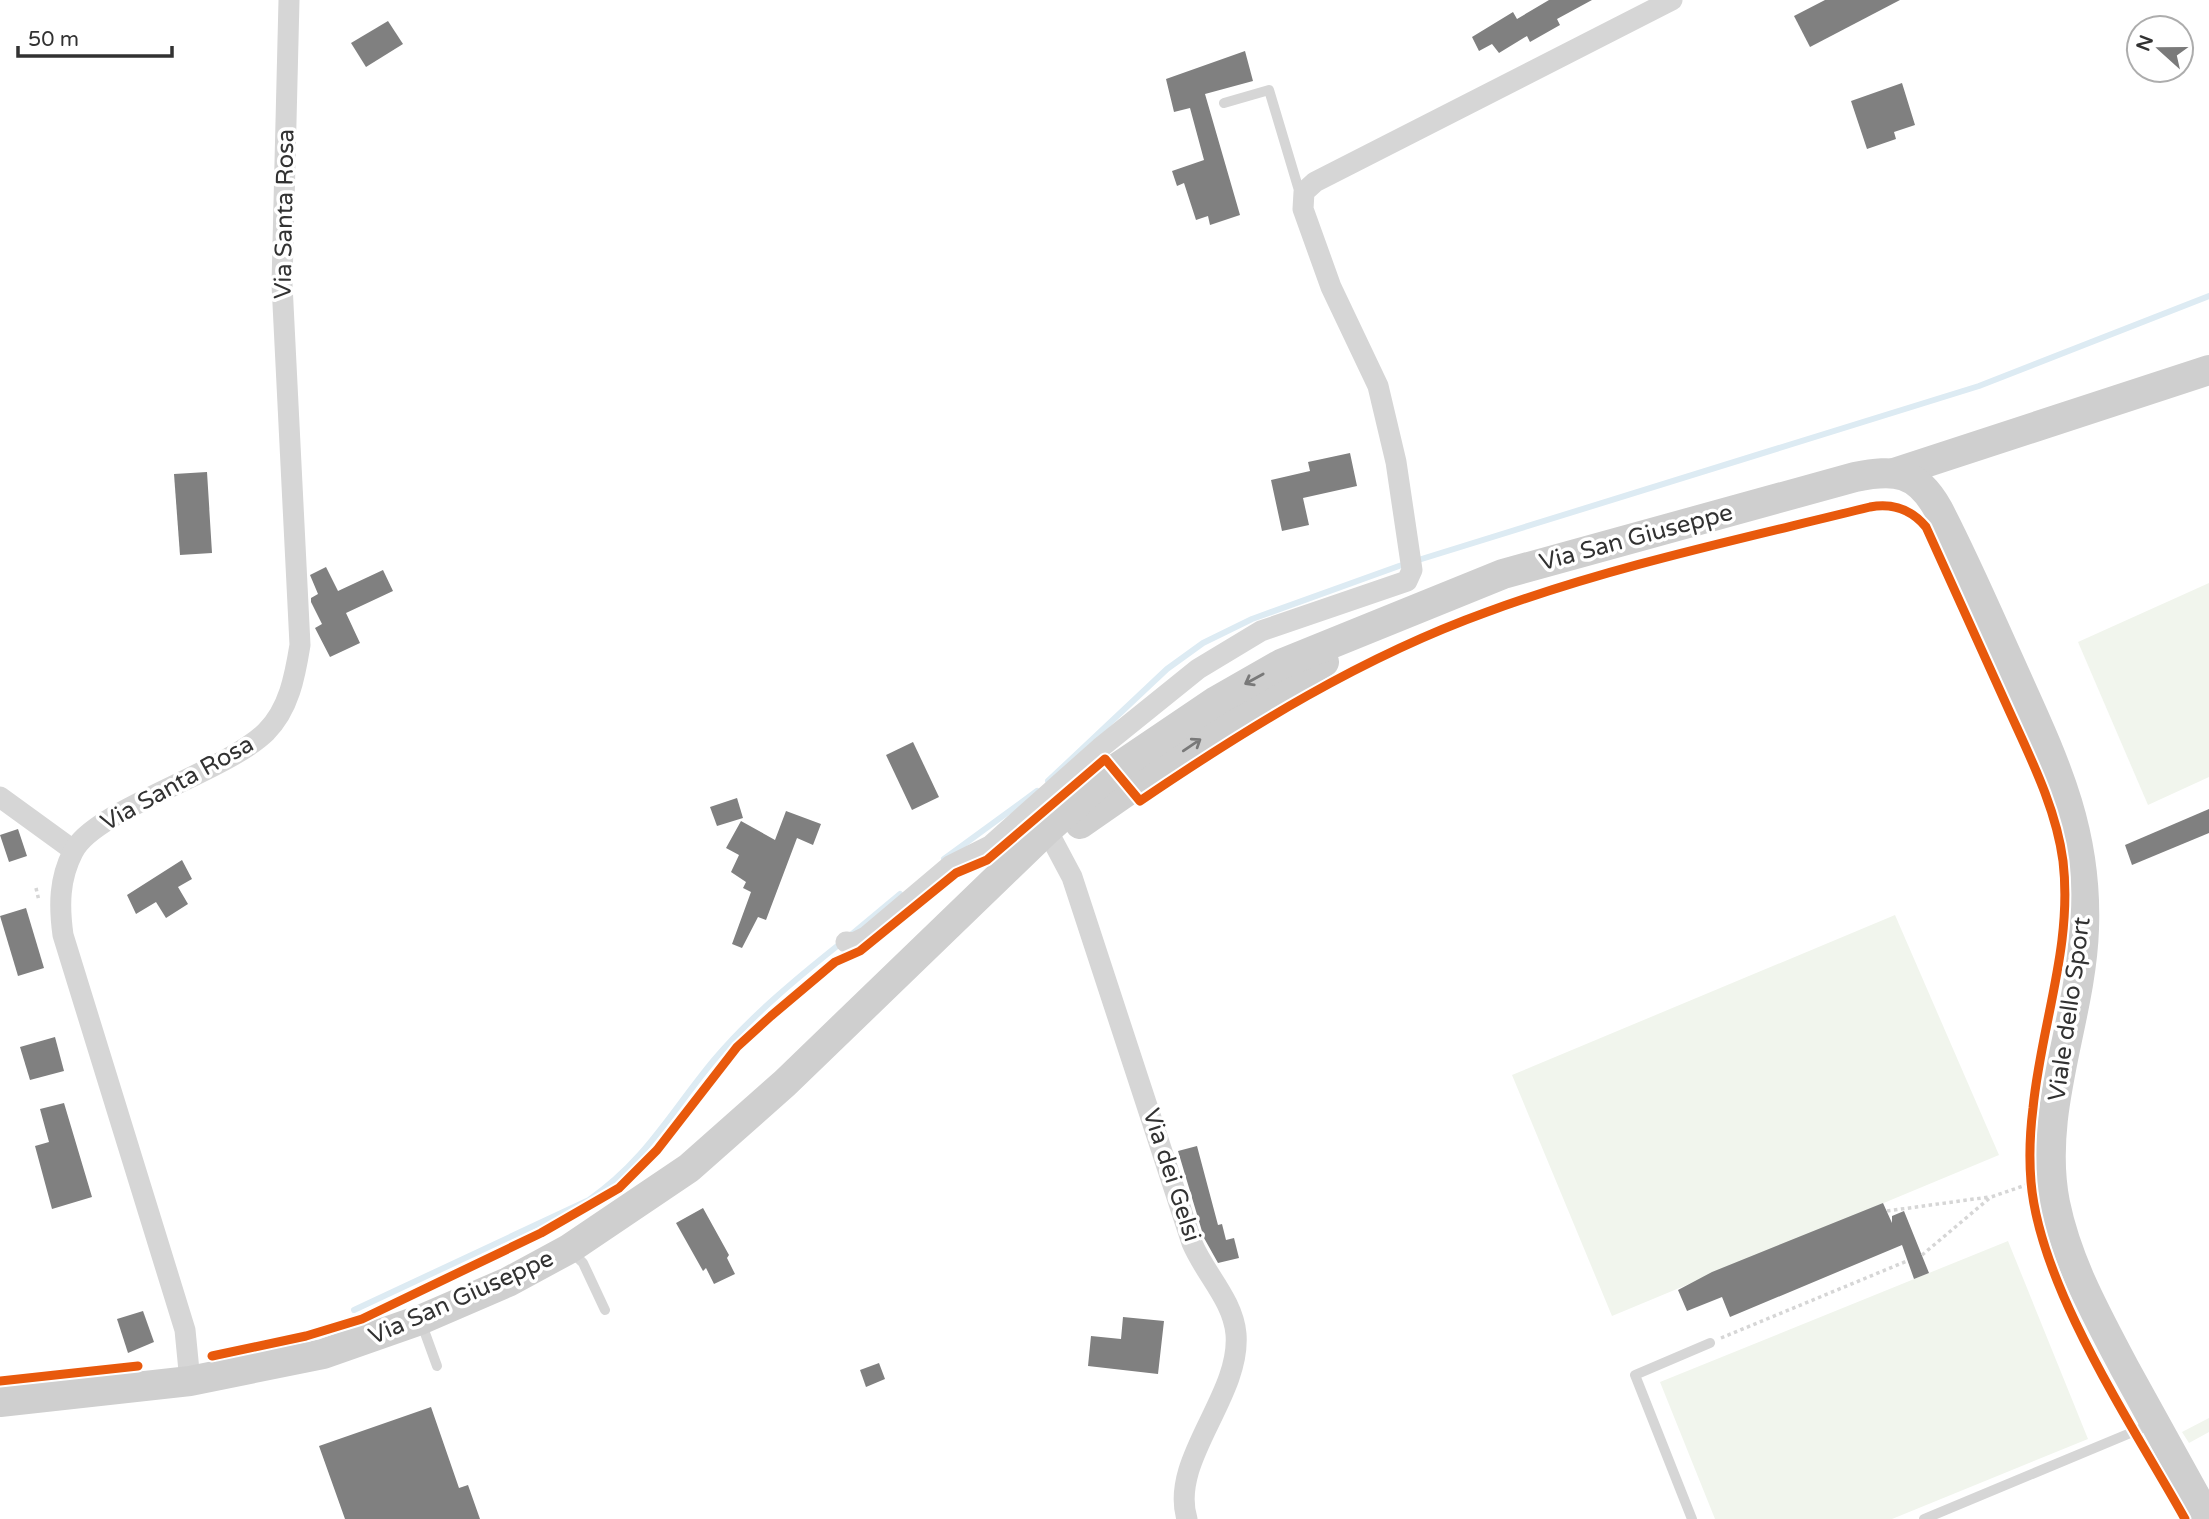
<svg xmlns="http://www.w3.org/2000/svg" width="2209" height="1519" font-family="'Varela Round',sans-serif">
	<rect width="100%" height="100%" fill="#fff"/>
	<g fill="#f1f5ed">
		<path d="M2209 583V777L2148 805 2078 642Z"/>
		<path d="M1895 915 1999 1155 1612 1316 1512 1075Z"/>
		<path d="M2008 1241 2088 1439 1892 1519H1715L1660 1382Z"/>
		<path d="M2209 1418V1432L2189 1443 2182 1432Z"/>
	</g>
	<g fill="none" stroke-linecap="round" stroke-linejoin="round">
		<g stroke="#ddebf3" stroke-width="6">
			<path d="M1048 781 1167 669 1203 643 1252 619 1399 566 1979 386 2209 296"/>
			<path d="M944 859 1037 791"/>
			<path d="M852 934 900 894"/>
			<path d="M354 1310 589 1200C647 1159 670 1113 714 1060 750 1017 797 978 841 943"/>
		</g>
	</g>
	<g fill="#808080">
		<path d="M1549 0H1592L1557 19 1560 25 1530 42 1527 36 1499 53 1492 44 1479 51 1472 37 1513 12 1517 19Z"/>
		<path d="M1825 0H1900L1810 47 1794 16Z"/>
		<path d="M388 21 403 44 366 67 351 43Z"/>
		<path d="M1245 51 1253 81 1205 94 1240 215 1210 225 1208 216 1196 220 1184 183 1177 186 1172 171 1204 160 1190 108 1174 112 1166 79Z"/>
		<path d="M1902 83 1915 125 1894 132 1896 139 1867 149 1851 101Z"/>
		<path d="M1350 453 1357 486 1303 498 1309 525 1282 531 1271 480 1310 471 1308 462Z"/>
		<path d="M207 472 212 553 180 555 174 474Z"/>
		<path d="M326 567 338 591 383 570 393 591 346 613 360 643 330 657 315 628 322 624 311 602V598L318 594 310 575Z"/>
		<path d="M913 742 939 797 912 810 886 755Z"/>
		<path d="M737 798 743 818 717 826 710 807Z"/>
		<path d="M2209 809V833L2132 865 2125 845Z"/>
		<path d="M786 811 821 824 813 845 797 838 766 920 758 917 742 948 732 944 751 892 743 888 746 882 731 872 739 855 726 848 741 821 775 840Z"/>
		<path d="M18 829 27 856 9 862 0 835Z"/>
		<path d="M182 860 192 879 178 887 188 904 166 918 156 902 136 914 127 895Z"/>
		<path d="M26 908 44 968 18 976 0 916Z"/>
		<path d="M55 1037 64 1071 30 1080 20 1047Z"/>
		<path d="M64 1103 92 1197 52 1209 35 1146 49 1142 40 1109Z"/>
		<path d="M1197 1146 1218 1225 1222 1224 1226 1240 1234 1238 1239 1258 1218 1263 1204 1238 1178 1151Z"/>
		<path d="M1883 1203 1892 1223V1216L1904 1211 1929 1273 1914 1279 1902 1245 1730 1317 1722 1297 1687 1311 1678 1290 1712 1272Z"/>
		<path d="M703 1208 729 1255 727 1258 735 1274 714 1284 706 1268 703 1271 676 1223Z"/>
		<path d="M143 1311 154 1342 128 1353 117 1319Z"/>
		<path d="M1123 1317 1164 1321 1158 1374 1088 1366 1091 1336 1121 1339Z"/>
		<path d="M879 1363 885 1379 866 1387 860 1370Z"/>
		<path d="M431 1407 459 1488 468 1485 480 1519H345L319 1446Z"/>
	</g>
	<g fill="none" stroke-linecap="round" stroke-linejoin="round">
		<g stroke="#d6d6d6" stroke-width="3.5" stroke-dasharray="3.5 3.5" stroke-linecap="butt">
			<path d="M36 888 39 901"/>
			<path d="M1887 1211 1989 1197"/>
			<path d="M1922 1255 1991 1197 2029 1184"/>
			<path d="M1721 1338 1907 1261"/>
		</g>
		<g stroke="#d6d6d6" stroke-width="10">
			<path d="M1224 103 1269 90 1301 197"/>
			<path d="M571 1251 583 1263 605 1310"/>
			<path d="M421 1322 437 1366"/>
			<path d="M1692 1519 1635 1375 1710 1343"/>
			<path d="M1924 1519 2152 1424"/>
		</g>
		<g stroke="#d6d6d6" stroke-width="21">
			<path d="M0 797 73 850"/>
			<path d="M1047 830 1072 877 1192 1243C1205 1274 1233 1300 1236 1334 1241 1396 1169 1460 1187 1519"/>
			<path d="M846 942 854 943 866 937 950 866 990 846 1100 748 1198 669 1261 631 1407 581 1412 570 1396 462 1378 386 1331 287 1303 209 1304 192 1315 182 1672 0"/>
			<path d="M190 1381 185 1330 63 935C59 906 59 879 73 852 93 810 224 773 266 732 289 709 295 676 300 645L282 284 289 0"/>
		</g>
		<g stroke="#cfcfcf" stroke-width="30">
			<path d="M1894 473 2209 370"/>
			<path d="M1080 824 1228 721 1324 662"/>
			<path d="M0 1402 190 1381 323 1354 420 1320 508 1282 569 1249 689 1168 785 1083 1047 830 1114 770 1216 701 1281 664 1503 574 1855 477C1895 469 1917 471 1938 509 1964 559 1986 610 2009 661 2050 753 2088 825 2084 929 2081 1020 2037 1111 2055 1203 2067 1262 2096 1314 2124 1367 2152 1418 2180 1468 2208 1519"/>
		</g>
		<defs>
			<g id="cycleway">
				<path d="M212 1356 306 1336 362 1319 541 1233 619 1188 657 1150 737 1047 771 1016 835 962 860 951 956 873 987 860 1105 759 1140 801C1249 727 1362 657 1487 612 1612 566 1741 539 1870 507 1892 503 1911 509 1926 527 1953 587 1980 647 2007 706 2029 755 2056 807 2063 861 2073 946 2041 1025 2033 1108 2030 1132 2029 1158 2031 1182 2040 1288 2133 1426 2185 1519"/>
				<path d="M0 1381 138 1366"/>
			</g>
		</defs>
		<use href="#cycleway" stroke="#fff" stroke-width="13"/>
		<use href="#cycleway" stroke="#e8590c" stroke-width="9"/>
	</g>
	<defs><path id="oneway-shaft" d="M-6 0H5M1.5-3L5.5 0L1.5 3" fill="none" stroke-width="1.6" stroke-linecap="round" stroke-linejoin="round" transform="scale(1.75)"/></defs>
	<g stroke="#797979">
		<use href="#oneway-shaft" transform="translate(1254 679) rotate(151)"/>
		<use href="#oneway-shaft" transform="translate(1192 745) rotate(-34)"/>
	</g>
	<g text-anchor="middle" stroke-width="7" stroke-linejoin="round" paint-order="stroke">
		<g font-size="24" fill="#323232" stroke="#fff">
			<text transform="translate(284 214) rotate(-89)" y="8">Via Santa Rosa</text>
			<text transform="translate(1636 537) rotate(-15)" y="8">Via San Giuseppe</text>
			<text transform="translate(177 783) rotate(-29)" y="8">Via Santa Rosa</text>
			<text transform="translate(2069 1009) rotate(-82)" y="8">Viale dello Sport</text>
			<text transform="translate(1172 1175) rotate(72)" y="8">Via dei Gelsi</text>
			<text transform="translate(461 1297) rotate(-24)" y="8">Via San Giuseppe</text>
		</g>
	</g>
	<g transform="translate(2160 49) rotate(291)"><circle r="33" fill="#ffffff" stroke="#adadad" stroke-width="2"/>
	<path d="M0-5L12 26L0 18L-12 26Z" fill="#7a7a7a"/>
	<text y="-10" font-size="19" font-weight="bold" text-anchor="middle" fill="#323232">N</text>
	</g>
	<path d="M18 46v10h154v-10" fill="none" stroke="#323232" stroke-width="3.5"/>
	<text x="28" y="46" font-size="21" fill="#323232" stroke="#ffffff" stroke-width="5" paint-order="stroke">50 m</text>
</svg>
